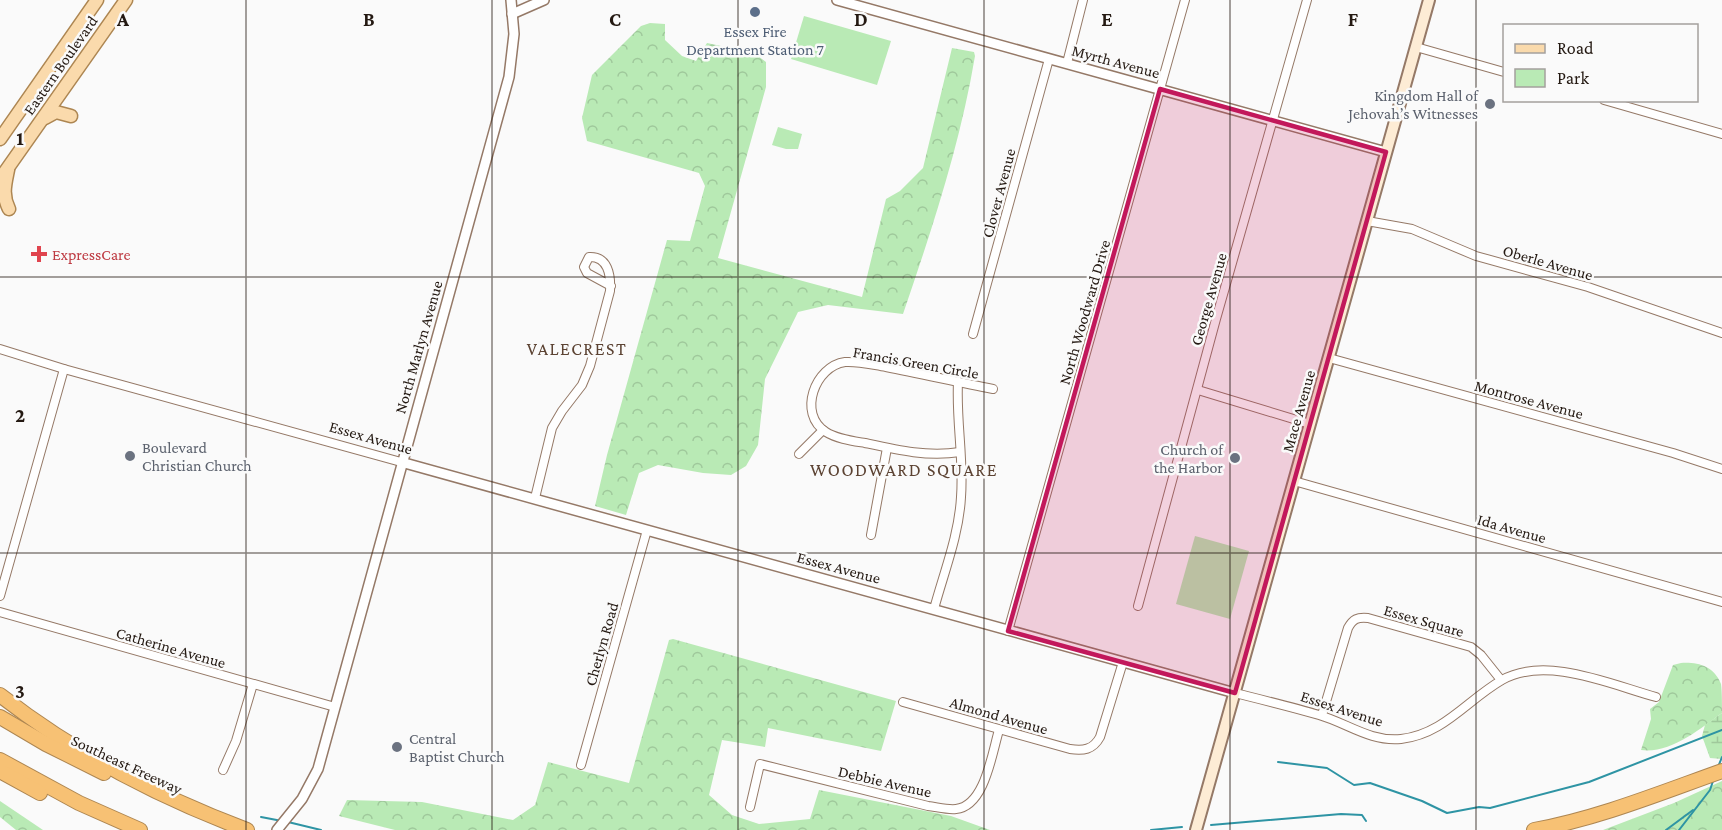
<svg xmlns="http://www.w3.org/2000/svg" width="1722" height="830" font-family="'Crimson Pro',serif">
	<defs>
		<pattern id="forest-crowns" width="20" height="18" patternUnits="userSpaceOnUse" patternTransform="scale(1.5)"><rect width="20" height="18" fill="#b9eab5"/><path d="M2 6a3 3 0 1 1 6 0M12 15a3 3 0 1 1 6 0" fill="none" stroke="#9fc89b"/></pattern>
		<pattern id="wetland-marsh" width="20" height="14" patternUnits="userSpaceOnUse" patternTransform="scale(1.5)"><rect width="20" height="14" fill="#b9eab5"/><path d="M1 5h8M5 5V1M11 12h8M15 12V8" fill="none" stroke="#9fc89b"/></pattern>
	</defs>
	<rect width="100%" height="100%" fill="#fafafa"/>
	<g fill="#b9eab5">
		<path d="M804 16 891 41 877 85 791 59Z"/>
		<path d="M778 127 802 134 798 149H786L772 145Z"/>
		<path d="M1195 536 1249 551 1230 619 1176 604Z"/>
	</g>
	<g fill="url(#forest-crowns)">
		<path d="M650 23 665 24V40L682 56 696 61 707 43 754 53 766 62V87L718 258 862 297 886 199 900 191 923 168 952 48 974 52 975 56C960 145 932 229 903 314L828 305 798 312 765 379 758 445 746 466 731 475 703 473 658 465 639 473 626 515 595 506 607 455 667 240 690 241 705 186 699 173 587 141 582 118 592 75 641 26Z"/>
		<path d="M673 639 896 701 881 751 768 728 765 747 722 740 709 795 732 815 759 824 810 819 819 790 951 816 990 830H395L339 816 347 800 422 802 513 820 535 805 548 762 629 783 669 640Z"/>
		<path d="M1681 663C1698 662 1714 666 1721 684 1722 691 1722 705 1722 713 1700 729 1670 754 1641 750L1651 719 1650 709 1659 702 1673 665Z"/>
		<path d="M1722 781V830H1603L1674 803Z"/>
		<path d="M0 801 43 830H16L0 817Z"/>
	</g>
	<path fill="url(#wetland-marsh)" d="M1722 713V759L1710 758 1702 736 1705 725Z"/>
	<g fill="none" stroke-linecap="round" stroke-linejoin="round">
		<g stroke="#2e94a4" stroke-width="2">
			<path d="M1278 762 1327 768 1354 785 1370 783 1422 801 1447 813 1479 807 1490 808 1589 782 1722 730"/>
			<path d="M1718 767 1722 757"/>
			<path d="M261 817 282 821"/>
			<path d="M288 822 321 830"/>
			<path d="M1211 825 1341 814 1362 815 1366 821"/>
			<path d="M1151 830 1182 827"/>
			<path d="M1666 830 1693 810"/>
			<path d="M1679 830 1710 790 1713 781"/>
		</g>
		<defs>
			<g id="minor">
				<path d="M1416 47 1504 72"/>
				<path d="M1067 63 1083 0"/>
				<path d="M1604 100 1722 134"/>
				<path d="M1367 221 1412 229 1476 256 1588 287 1722 333"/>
				<path d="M973 334 1049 59"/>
				<path d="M0 349 64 369 401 462"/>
				<path d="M1329 358 1673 453 1722 469"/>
				<path d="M1198 390 1310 424"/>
				<path d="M960 452C927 457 897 450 865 443 853 441 837 439 826 432 797 414 815 366 845 362 858 361 873 365 886 367 922 374 957 382 993 389"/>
				<path d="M799 454 823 430"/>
				<path d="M1294 481 1722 602"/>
				<path d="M535 498 552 428 562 411 582 385 590 366 610 291C611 275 608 256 589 257L584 267 587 273 611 286"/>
				<path d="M871 535 887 448"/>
				<path d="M0 596 64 369"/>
				<path d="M1138 606 1216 319 1307 0"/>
				<path d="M934 609C944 572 959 535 961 497 964 459 956 421 958 382"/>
				<path d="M0 612 335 707"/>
				<path d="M1008 631 1185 0"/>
				<path d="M1235 693C1263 700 1292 707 1319 715 1347 723 1370 742 1401 739 1444 734 1467 700 1502 680 1546 655 1612 685 1656 697"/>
				<path d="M903 702 1070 749C1083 751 1093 750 1100 737L1123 662"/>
				<path d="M1322 715 1348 628C1353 619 1357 617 1368 618L1471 647 1481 655 1501 680"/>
				<path d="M581 765 647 530"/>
				<path d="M223 770 236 741 253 684"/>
				<path d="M750 807 760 764 928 806C937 807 947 810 956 809 985 806 992 753 999 730"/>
			</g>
			<g id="tertiary">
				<path d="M837 0 1386 152"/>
				<path d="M512 14 544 0"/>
				<path d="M401 462 1235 693"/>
				<path d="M277 830 302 799 318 769 509 77 514 34 511 0"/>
			</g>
			<path id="secondary" d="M1196 830 1429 0"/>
			<g id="primary">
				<path d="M45 118 56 112 71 116"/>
				<path d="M0 139 97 0"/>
				<path d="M8 170C5 185 2 195 9 209"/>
				<path d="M0 179 126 0"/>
			</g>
			<g id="motorway">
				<path d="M0 695C74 753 159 797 247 830"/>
				<path d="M0 717 46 744 104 773"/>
				<path d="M0 760 79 803 140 830"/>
				<path d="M0 771 40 793"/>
				<path d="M1534 830C1599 818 1660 793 1722 771"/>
			</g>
		</defs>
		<use href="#minor" stroke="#957967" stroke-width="10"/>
		<use href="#tertiary" stroke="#957967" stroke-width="12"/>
		<use href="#secondary" stroke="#957967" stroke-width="14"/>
		<use href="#primary" stroke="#ad8652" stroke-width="15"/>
		<use href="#motorway" stroke="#ad8652" stroke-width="16"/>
		<use href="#minor" stroke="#fff" stroke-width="8"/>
		<use href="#tertiary" stroke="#fff" stroke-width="9"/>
		<use href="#secondary" stroke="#fdecd5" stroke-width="10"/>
		<use href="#primary" stroke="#fadaac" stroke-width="12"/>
		<use href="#motorway" stroke="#f7c174" stroke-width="14"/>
	</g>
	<path fill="#c2185b" fill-opacity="0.2" stroke="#c2185b" stroke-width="4.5" stroke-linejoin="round" d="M1160 89 1386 152 1235 693 1008 631Z"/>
	<path fill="none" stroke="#241912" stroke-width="1.5" stroke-opacity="0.55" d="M246 0V830M492 0V830M738 0V830M984 0V830M1230 0V830M1476 0V830M0 277H1722M0 553H1722"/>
	<circle fill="#5c6f8a" stroke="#fafafa" stroke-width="2" cx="755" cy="12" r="6"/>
	<g fill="#6b7280" stroke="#fafafa" stroke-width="2">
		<circle cx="1490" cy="104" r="6"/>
		<circle cx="130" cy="456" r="6"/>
		<circle cx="1235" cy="458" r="6"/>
		<circle cx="397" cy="747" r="6"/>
	</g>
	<path fill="#e0444e" stroke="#fafafa" stroke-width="2" d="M36 245h6v6h6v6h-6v6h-6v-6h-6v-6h6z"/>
	<g text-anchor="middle" stroke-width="5" stroke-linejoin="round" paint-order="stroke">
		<g font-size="16" fill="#4e5e75" stroke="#fafafa">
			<text x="755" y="37">Essex Fire<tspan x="755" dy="18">Department Station 7</tspan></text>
		</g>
		<g font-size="16" fill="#241912" stroke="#fafafa">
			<text transform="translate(1116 61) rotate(15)" y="6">Myrth Avenue</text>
			<text transform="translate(60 65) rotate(-55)" y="6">Eastern Boulevard</text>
			<text transform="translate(998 193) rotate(-75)" y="6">Clover Avenue</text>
			<text transform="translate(1548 262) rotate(16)" y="6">Oberle Avenue</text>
			<text transform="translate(1208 299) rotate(-74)" y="6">George Avenue</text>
			<text transform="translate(1084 312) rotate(-74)" y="6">North Woodward Drive</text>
			<text transform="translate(418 347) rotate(-74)" y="6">North Marlyn Avenue</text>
			<text transform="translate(916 362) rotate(10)" y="6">Francis Green Circle</text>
			<text transform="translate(1529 399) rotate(15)" y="6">Montrose Avenue</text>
			<text transform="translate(1298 411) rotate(-74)" y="6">Mace Avenue</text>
			<text transform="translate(371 437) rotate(16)" y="6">Essex Avenue</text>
			<text transform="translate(1512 528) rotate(16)" y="6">Ida Avenue</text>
			<text transform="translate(839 567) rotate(15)" y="6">Essex Avenue</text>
			<text transform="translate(1424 620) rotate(16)" y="6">Essex Square</text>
			<text transform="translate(601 644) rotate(-74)" y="6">Cherlyn Road</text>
			<text transform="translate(171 647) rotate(16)" y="6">Catherine Avenue</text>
			<text transform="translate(1342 708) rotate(18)" y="6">Essex Avenue</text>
			<text transform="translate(999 715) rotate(16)" y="6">Almond Avenue</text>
			<text transform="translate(127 764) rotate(25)" y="6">Southeast Freeway</text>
			<text transform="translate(885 781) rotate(13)" y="6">Debbie Avenue</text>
		</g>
		<g font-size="16" fill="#5b616d" stroke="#fafafa" text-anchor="end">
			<text x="1478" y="101">Kingdom Hall of<tspan x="1478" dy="18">Jehovah’s Witnesses</tspan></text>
			<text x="142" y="453" text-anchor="start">Boulevard<tspan x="142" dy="18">Christian Church</tspan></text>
			<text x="1223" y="455">Church of<tspan x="1223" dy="18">the Harbor</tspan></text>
			<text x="409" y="744" text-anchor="start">Central<tspan x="409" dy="18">Baptist Church</tspan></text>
		</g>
		<g font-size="16" fill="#be3a42" stroke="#fafafa" text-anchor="start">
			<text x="52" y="260">ExpressCare</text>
		</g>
		<g font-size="18" letter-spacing="1.5" fill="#5c4333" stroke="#fafafa">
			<text x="577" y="355">VALECREST</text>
			<text x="904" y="476">WOODWARD SQUARE</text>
		</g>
	</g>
	<g font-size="20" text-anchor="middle" font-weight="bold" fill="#241912" stroke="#fafafa" stroke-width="5" stroke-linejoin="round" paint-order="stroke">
		<text x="123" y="26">A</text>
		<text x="369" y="26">B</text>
		<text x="615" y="26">C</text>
		<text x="861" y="26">D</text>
		<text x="1107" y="26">E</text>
		<text x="1353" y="26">F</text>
		<text x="20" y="145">1</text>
		<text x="20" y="422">2</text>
		<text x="20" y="698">3</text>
	</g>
	<rect x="1503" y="24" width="195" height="78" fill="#fafafa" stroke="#a4a09d" stroke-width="1.5"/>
	<rect x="1515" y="44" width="30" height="9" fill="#fadaac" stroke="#a4a09d" stroke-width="1.5"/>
	<text x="1557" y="54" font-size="18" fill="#241912">Road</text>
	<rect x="1515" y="69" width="30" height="18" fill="#b9eab5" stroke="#a4a09d" stroke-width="1.5"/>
	<text x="1557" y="84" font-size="18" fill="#241912">Park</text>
</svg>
